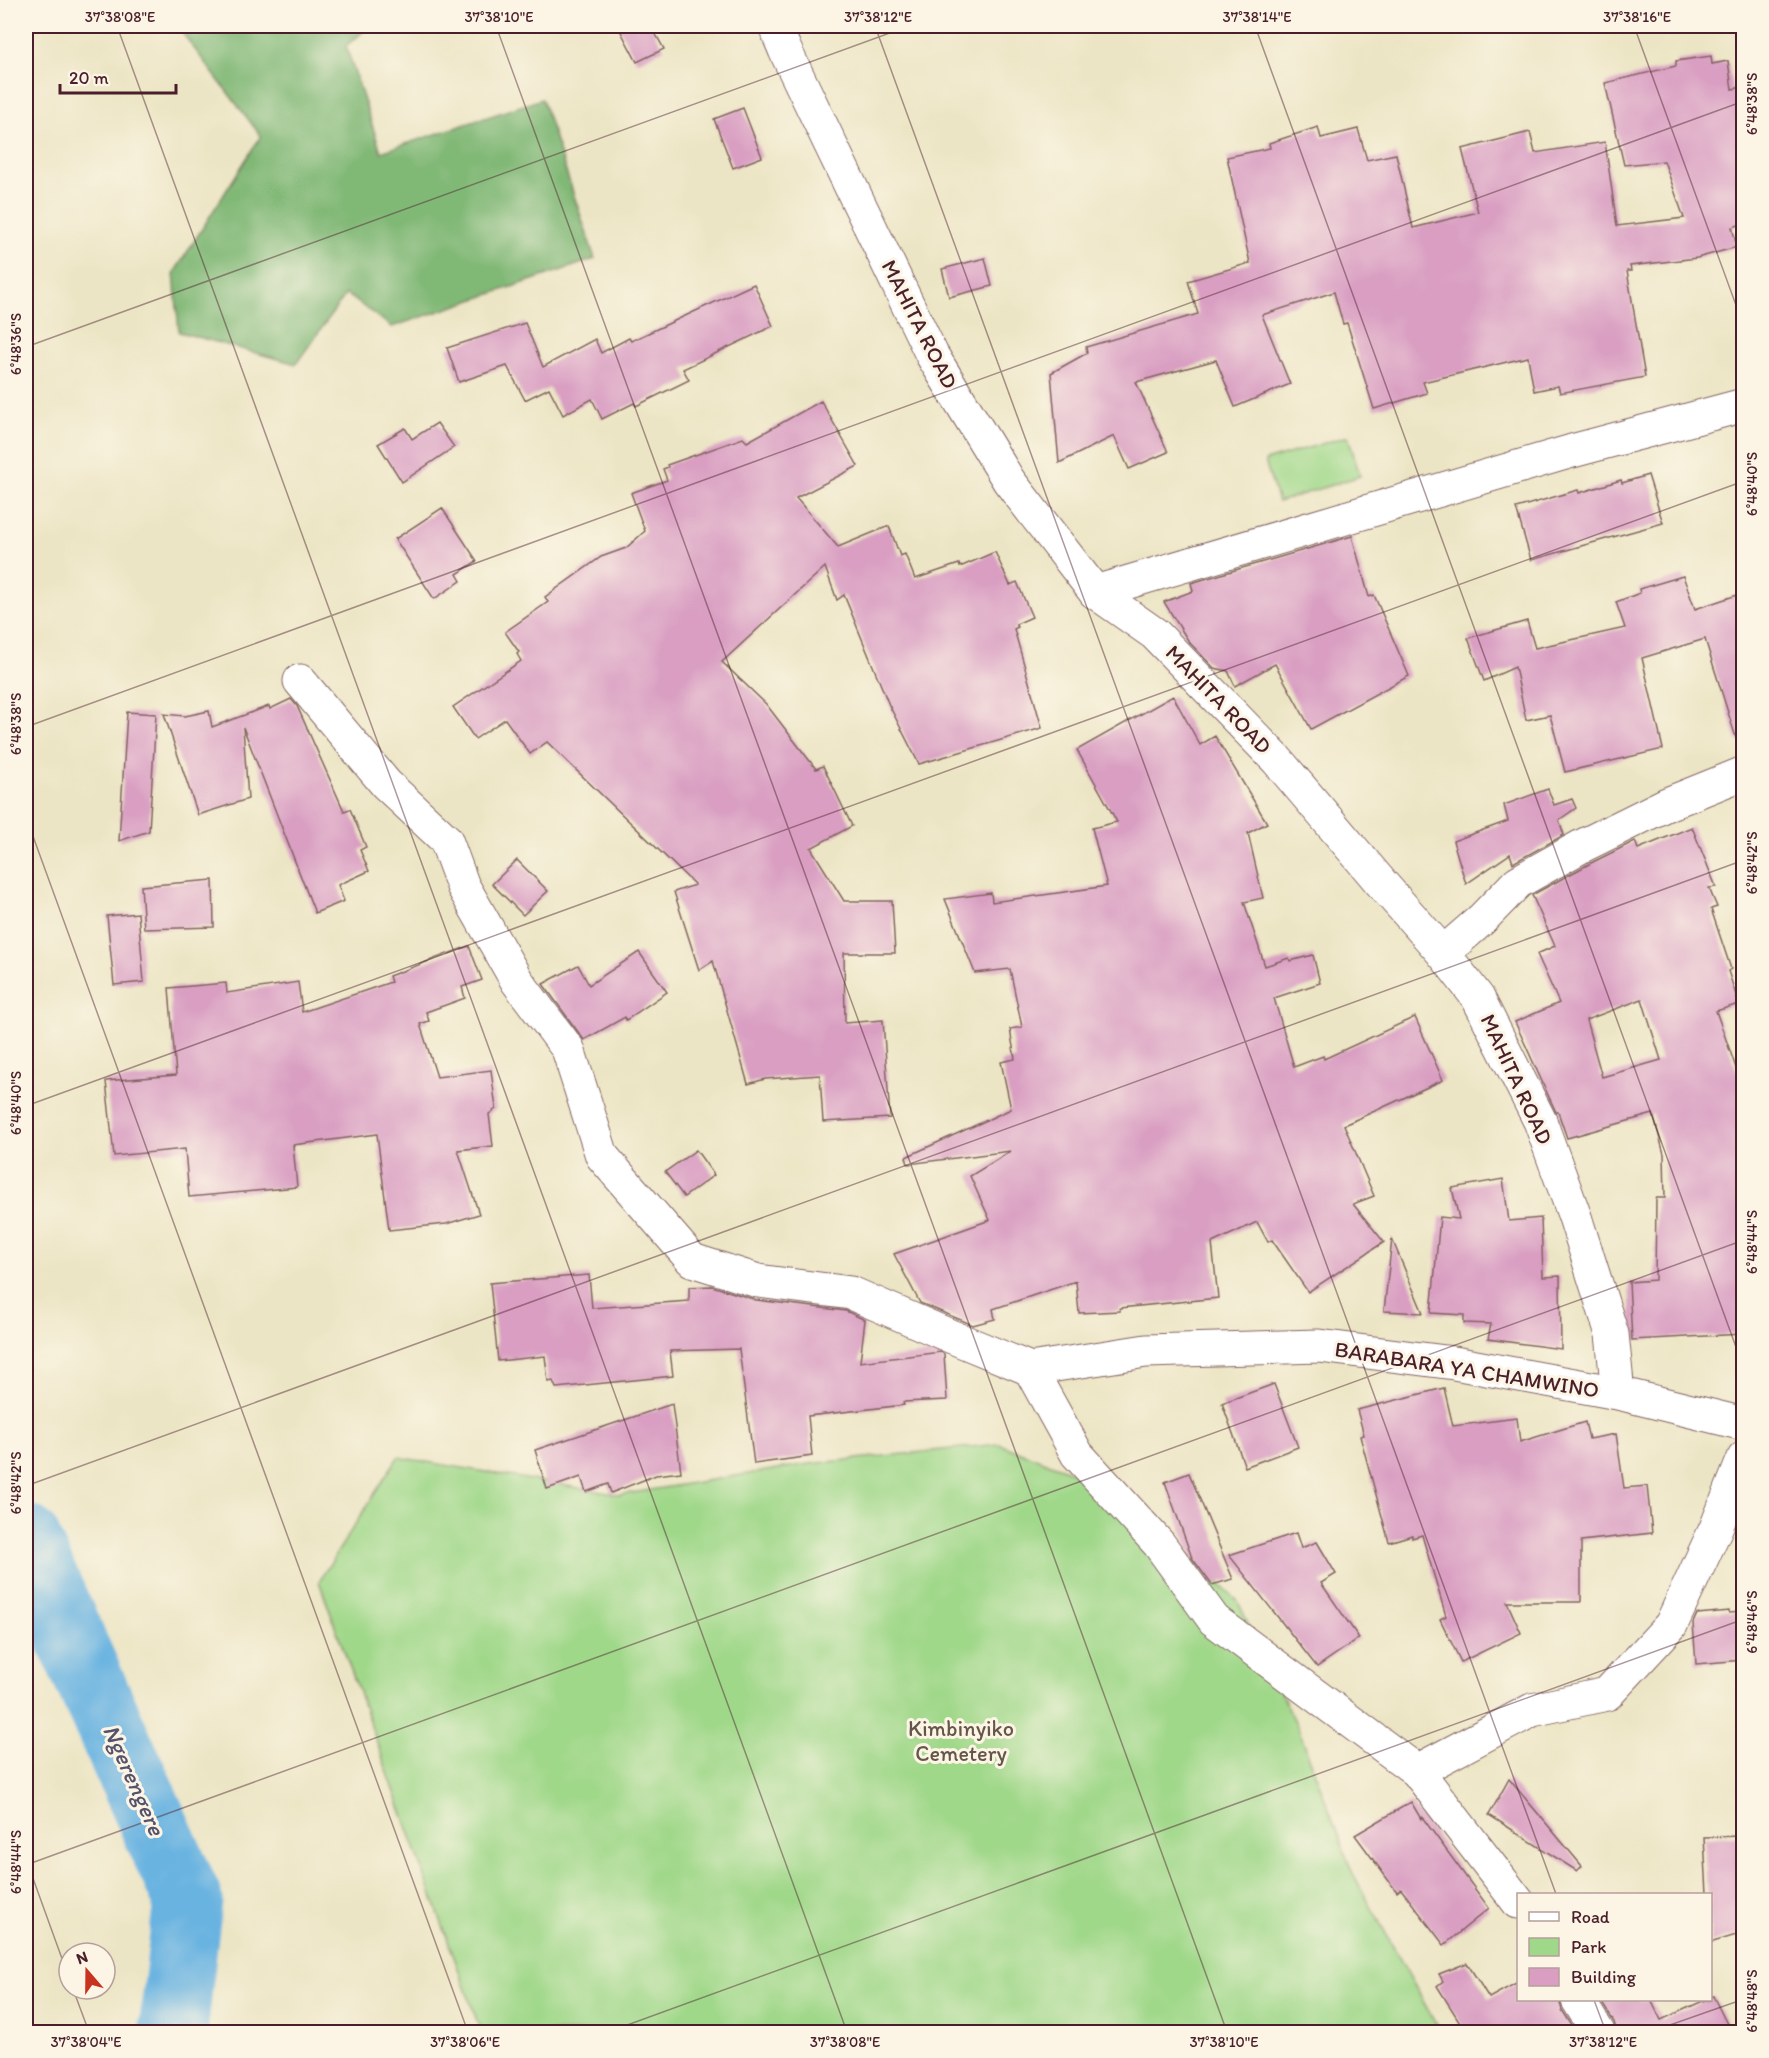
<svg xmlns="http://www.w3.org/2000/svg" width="1769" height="2058" font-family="Itim,sans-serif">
	<rect width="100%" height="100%" fill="#fcf5e5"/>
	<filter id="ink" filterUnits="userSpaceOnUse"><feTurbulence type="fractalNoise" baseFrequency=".0167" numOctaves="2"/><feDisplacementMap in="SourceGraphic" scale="12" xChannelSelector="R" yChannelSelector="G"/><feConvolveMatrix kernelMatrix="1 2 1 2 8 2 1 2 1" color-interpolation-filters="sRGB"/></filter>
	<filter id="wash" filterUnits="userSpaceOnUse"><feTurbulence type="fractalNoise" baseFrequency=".008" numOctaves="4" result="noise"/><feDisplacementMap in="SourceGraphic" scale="24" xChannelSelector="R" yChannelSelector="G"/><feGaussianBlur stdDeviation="1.35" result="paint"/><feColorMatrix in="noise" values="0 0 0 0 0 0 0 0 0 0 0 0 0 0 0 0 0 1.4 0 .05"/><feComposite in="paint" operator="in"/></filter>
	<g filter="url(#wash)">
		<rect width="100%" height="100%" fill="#ece5c5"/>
		<g fill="#a0d88a" stroke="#757c5a" stroke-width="1.5">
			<path d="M1348 436 1360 476 1278 502 1265 461Z"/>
			<path d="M999 1444 1118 1490 1237 1600 1299 1730 1352 1872 1440 2032H481L319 1581 398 1457 620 1495 809 1464Z"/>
		</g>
		<path fill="#80b876" stroke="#656c50" stroke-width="1.5" d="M177 26H370L346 46 381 152 542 99 595 259 392 327 346 294 296 364 179 332 174 273 261 136Z"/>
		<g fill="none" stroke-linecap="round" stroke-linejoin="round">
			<path stroke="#69b3e1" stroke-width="69" d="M26 1539 188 1900 173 2032"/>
		</g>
		<g id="blocks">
			<g fill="#d99ec2" fill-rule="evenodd">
				<path d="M618 26H651L664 49 637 62Z"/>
				<path d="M1711 56 1712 64 1728 61 1732 89 1743 87V224L1732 227 1737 247 1697 258 1630 266 1631 271H1627L1645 377 1560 393 1558 386 1534 391 1528 357 1423 382 1427 393 1374 409 1347 323 1343 324 1334 292 1262 315 1290 384 1235 407 1216 360 1136 382 1168 452 1129 469 1114 436 1059 463 1051 373 1087 353 1086 347 1198 314 1188 281 1250 263 1227 157 1270 148 1269 143 1318 127 1321 138 1358 129 1367 160 1396 154 1413 228 1478 212 1462 149 1530 132 1535 153 1605 142 1617 226 1684 218 1664 161 1624 165 1605 83 1676 66V61Z"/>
				<path d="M743 108 762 157 733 168 714 119Z"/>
				<path d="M985 258 992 286 949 297 942 269Z"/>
				<path d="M754 284 773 326 683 369 689 380 636 406 634 403 602 419 592 399 563 415 549 388 525 400 507 366 459 382 447 348 525 323 543 367 595 339 601 353 629 338 631 341Z"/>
				<path d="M821 401 858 466 796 498 838 547 889 526 900 556 905 554 915 579 959 564 960 567 995 552 1010 585 1017 582 1032 617 1016 624 1018 627 1014 629 1042 728 919 764 889 705 844 595 837 600 825 567 722 662 766 704 816 769 823 766 852 826 811 848 844 901H892L895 953H844L845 1023 883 1020 890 1118 823 1122 820 1075 765 1079 748 1084 713 961 699 970 674 892 695 885 547 742 530 754 505 719 475 739 453 707 521 661 517 654 519 652 505 632 548 602 545 597 601 557 626 548 645 531 631 493 667 480 663 469 668 467 667 465 743 438 747 442Z"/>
				<path d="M437 423 454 447 402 482 378 444 405 428 412 439Z"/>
				<path d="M1648 475 1663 523 1531 560 1516 508 1578 490 1579 493 1621 480 1622 483Z"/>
				<path d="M442 508 477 561 457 574 461 581 434 599 395 539Z"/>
				<path d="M1352 536 1369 597 1374 595 1409 676 1311 729 1275 664 1235 686 1228 671 1214 668 1189 642 1164 602 1193 591 1191 583Z"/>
				<path d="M1683 576 1695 609 1743 593V740L1737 741 1705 639 1642 658 1663 749 1565 772 1550 715 1526 720 1515 667 1484 681 1468 638 1527 621 1535 648 1625 628 1616 602 1640 593 1639 589Z"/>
				<path d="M1173 696 1200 745 1215 736 1267 823 1248 833 1263 898 1244 902 1265 966 1289 958 1290 961 1313 955 1320 983 1274 998 1294 1067 1323 1056 1324 1059 1415 1017 1443 1080 1344 1125 1374 1196 1353 1204 1384 1242 1308 1292 1272 1240 1268 1242 1257 1222 1212 1243 1218 1298 1120 1308V1311L1079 1313 1076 1281 993 1309 995 1319 973 1325 920 1303 894 1254 990 1220 970 1176 1011 1151 908 1164 906 1157 1011 1109 1001 1062 1015 1059 1010 1029 1022 1027 1010 969 975 973 945 899 991 893 992 902 1107 886 1092 828 1117 822 1077 750Z"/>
				<path d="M291 699 297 706 344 811 350 809 366 847 360 850 369 871 338 885 344 901 315 913 243 727 248 799 198 815 164 714 185 716 209 711 212 727 269 706 270 709Z"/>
				<path d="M127 712 156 714 149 831 119 841Z"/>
				<path d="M1548 789 1554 805 1572 799 1576 808 1559 820 1564 835 1513 863 1510 854 1466 884 1453 841 1508 821 1504 805Z"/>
				<path d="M1692 827 1716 887 1709 888 1717 907 1711 909 1731 969 1728 971 1739 1004 1716 1011 1743 1088V1334L1632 1340 1629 1282 1655 1280 1656 1198H1665L1664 1154 1653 1114 1567 1138 1558 1112H1556L1549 1097 1515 1022 1559 1003 1537 954 1555 946 1532 895 1589 864 1635 841 1638 849ZM1642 999 1661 1060 1602 1077 1586 1020Z"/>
				<path d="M517 860 548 891 523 915 492 884Z"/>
				<path d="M213 880 214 927 144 929 141 886Z"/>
				<path d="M138 913 144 982 114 985 107 916Z"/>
				<path d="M469 946 482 980 462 987 465 998 426 1012 429 1021 420 1024 437 1077 491 1070 496 1109 489 1114 493 1146 458 1150 479 1214 446 1224 389 1230 377 1134 293 1145 297 1187 189 1197 185 1149 114 1156 106 1081 176 1075 169 988 226 983 227 993 298 982 302 1012 391 982 389 976Z"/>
				<path d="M639 952 667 992 626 1020 625 1017 584 1040 543 984 578 965 589 985Z"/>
				<path d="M696 1150 714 1175 684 1197 665 1172Z"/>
				<path d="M1503 1179 1509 1221 1541 1218 1543 1277 1560 1276 1561 1349 1488 1339 1491 1324 1464 1323V1315L1431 1313 1440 1217 1459 1219 1452 1188Z"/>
				<path d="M1392 1239 1423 1313 1384 1311Z"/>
				<path d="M589 1275 592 1308 689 1301V1287L712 1286 756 1300 846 1311 865 1320 860 1362 941 1352 944 1354 947 1400 903 1402 904 1405 808 1416 812 1456 754 1464 739 1349 670 1351 673 1376 556 1388 553 1381 548 1382 545 1356 498 1361 490 1283Z"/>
				<path d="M1274 1384 1298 1447 1245 1467 1222 1403Z"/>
				<path d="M1444 1388 1453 1426 1517 1418 1520 1442 1585 1422 1589 1439 1616 1434 1624 1488 1647 1486 1652 1533 1581 1541V1602H1507L1521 1633 1461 1662 1440 1619 1446 1616 1422 1535 1412 1538V1535L1389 1542 1360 1436 1364 1435 1357 1410Z"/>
				<path d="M672 1404 681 1472 656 1475 611 1493 608 1484 586 1492 581 1477 547 1489 535 1450Z"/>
				<path d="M1189 1473 1233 1579 1212 1585 1192 1558 1165 1482Z"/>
				<path d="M1296 1533 1301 1548 1317 1542 1336 1574 1321 1583 1359 1638 1317 1667 1229 1555Z"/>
				<path d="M1729 1611V1613L1743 1612V1660L1696 1664 1693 1623 1697 1614Z"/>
				<path d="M1509 1779 1582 1866 1577 1871 1489 1815Z"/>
				<path d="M1411 1802 1421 1819 1422 1817 1489 1908 1444 1945 1401 1889 1397 1892 1355 1835Z"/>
				<path d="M1743 1836V1933L1710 1943V1894H1707L1704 1837Z"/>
				<path d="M1467 1963 1489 1998 1518 1982V2000H1559L1562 2010 1576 2032H1466L1437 1986 1443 1981 1439 1974Z"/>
				<path d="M1713 1996 1731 2032H1617L1614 2022 1600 2000H1651L1661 2020 1705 2000H1710V1997Z"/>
			</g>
		</g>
	</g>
	<g filter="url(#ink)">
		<use href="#blocks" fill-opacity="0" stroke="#836461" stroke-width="1.5"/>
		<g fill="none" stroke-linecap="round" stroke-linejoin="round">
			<defs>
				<g id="street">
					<path d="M775 26 785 50 932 355 1009 481 1095 592 1155 634 1277 760 1383 885 1443 953 1478 998 1540 1121 1575 1217 1612 1334 1618 1393"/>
					<path d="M1095 592 1572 451 1744 405"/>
					<path d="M300 681 386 784 446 840 463 886 517 981 568 1049 602 1156 692 1260 758 1281 851 1293 950 1336 1030 1369 1146 1351 1319 1346 1454 1363 1618 1393 1744 1424"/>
					<path d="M1443 953 1481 920 1518 882 1580 847 1667 804 1744 773"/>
					<path d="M1030 1369 1077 1454 1159 1544 1214 1620 1417 1771 1518 1902"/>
					<path d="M1417 1771 1532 1710 1607 1694 1671 1625 1716 1528 1744 1458"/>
					<path d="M1578 2000 1598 2032"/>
				</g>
			</defs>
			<use href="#street" stroke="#836461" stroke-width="35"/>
			<use href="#street" stroke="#fff" stroke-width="33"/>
		</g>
	</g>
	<path fill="none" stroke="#4a1f2b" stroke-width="1.5" stroke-opacity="0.45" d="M117 26 847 2032M496 26 1227 2032M875 26 1556 1894M1255 26 1744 1369M1634 26 1744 327M26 347 909 26M26 727 1744 101M26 817 468 2032M26 1106 1744 481M26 1486 1744 860M26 1859 69 1978M26 1865 1744 1240M73 1989 89 2032M1594 2000 1606 2032M608 2032 1744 1619M1650 2032 1744 1999"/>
	<g text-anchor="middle" stroke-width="6" stroke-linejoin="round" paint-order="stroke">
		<g font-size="22" fill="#4a1f2b" stroke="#fcf5e5">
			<text transform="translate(920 324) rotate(63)" y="8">MAHITA ROAD</text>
			<text transform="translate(1219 699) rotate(46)" y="8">MAHITA ROAD</text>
			<text transform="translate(1517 1079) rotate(65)" y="8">MAHITA ROAD</text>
			<text transform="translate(1467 1369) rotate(9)" y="8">BARABARA YA CHAMWINO</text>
		</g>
		<g font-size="22" fill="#645648" stroke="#fcf5e5">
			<text x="961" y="1736">Kimbinyiko<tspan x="961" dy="25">Cemetery</tspan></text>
		</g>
		<g font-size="24" font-style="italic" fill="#55536b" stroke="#fcf5e5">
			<text transform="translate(134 1780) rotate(66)" y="8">Ngerengere</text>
		</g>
	</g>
	<rect width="1769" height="2058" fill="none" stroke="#fcf5e5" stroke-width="66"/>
	<rect x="1517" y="1893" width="195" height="108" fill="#fcf5e5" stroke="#b59f9b" stroke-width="1.5"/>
	<rect x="1529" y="1912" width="30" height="9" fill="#ffffff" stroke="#b59f9b" stroke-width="1.5"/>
	<text x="1571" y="1923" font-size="18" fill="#4a1f2b">Road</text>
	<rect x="1529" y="1938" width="30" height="18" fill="#a0d88a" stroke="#b59f9b" stroke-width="1.5"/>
	<text x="1571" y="1953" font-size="18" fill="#4a1f2b">Park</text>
	<rect x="1529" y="1968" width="30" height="18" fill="#d99ec2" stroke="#b59f9b" stroke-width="1.5"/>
	<text x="1571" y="1983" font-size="18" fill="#4a1f2b">Building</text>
	<g transform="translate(87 1971) rotate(340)"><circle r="28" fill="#fcf5e5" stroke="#b59f9b" stroke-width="1.5"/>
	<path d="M0-4.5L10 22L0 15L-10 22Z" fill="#c8321e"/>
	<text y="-9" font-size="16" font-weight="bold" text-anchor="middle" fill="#4a1f2b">N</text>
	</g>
	<path d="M60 84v9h116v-9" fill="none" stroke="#4a1f2b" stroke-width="3"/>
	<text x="69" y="84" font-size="18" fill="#4a1f2b" stroke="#fcf5e5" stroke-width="4.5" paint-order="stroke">20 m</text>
	<rect x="33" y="33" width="1703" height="1992" fill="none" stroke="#4a1f2b" stroke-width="2"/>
	<g font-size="15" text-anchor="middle" fill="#4a1f2b">
		<text x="120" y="22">37°38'08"E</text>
		<text x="499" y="22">37°38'10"E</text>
		<text x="878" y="22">37°38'12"E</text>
		<text x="1257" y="22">37°38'14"E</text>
		<text x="1637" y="22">37°38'16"E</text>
		<text transform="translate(1752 104) rotate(-90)" y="5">6°48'38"S</text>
		<text transform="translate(16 344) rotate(-90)" y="5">6°48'36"S</text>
		<text transform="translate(1752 484) rotate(-90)" y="5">6°48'40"S</text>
		<text transform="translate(16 724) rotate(-90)" y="5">6°48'38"S</text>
		<text transform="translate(1752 863) rotate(-90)" y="5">6°48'42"S</text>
		<text transform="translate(16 1103) rotate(-90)" y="5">6°48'40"S</text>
		<text transform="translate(1752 1242) rotate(-90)" y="5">6°48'44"S</text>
		<text transform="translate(16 1483) rotate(-90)" y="5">6°48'42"S</text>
		<text transform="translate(1752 1622) rotate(-90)" y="5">6°48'46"S</text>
		<text transform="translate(16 1862) rotate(-90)" y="5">6°48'44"S</text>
		<text transform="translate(1752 2001) rotate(-90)" y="5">6°48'48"S</text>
		<text x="86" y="2047">37°38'04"E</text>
		<text x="465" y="2047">37°38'06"E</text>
		<text x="845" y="2047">37°38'08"E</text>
		<text x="1224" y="2047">37°38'10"E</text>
		<text x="1603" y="2047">37°38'12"E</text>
	</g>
</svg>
